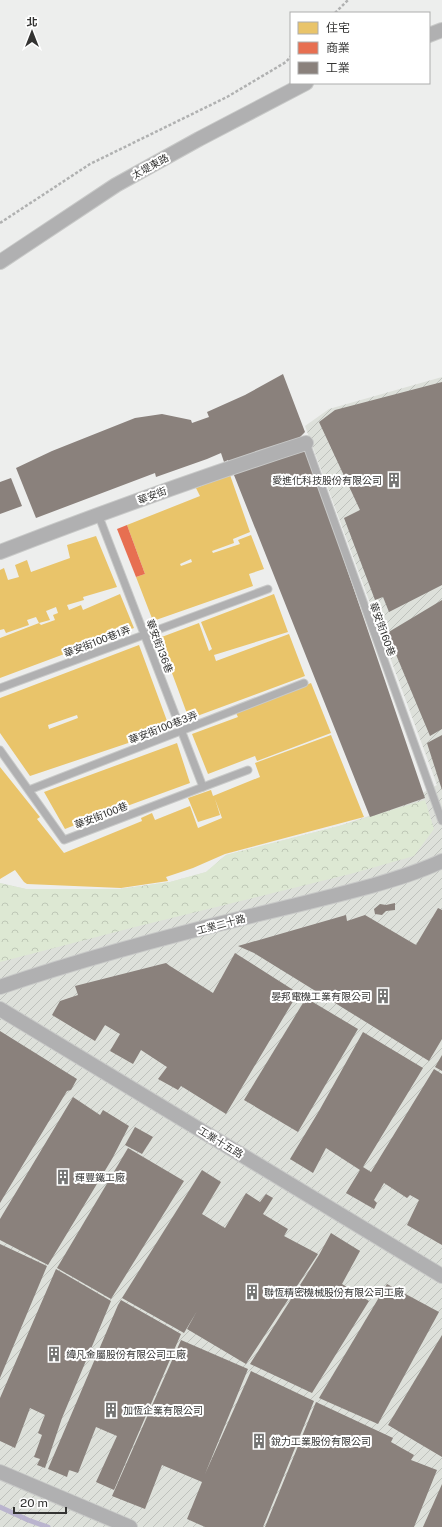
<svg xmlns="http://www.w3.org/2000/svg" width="442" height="1527" font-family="'Public Sans','Noto Sans TC',sans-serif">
	<defs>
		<pattern id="industrial-furrows" width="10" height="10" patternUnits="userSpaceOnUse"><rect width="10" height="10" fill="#dde0da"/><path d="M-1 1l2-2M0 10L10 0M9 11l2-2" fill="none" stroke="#bec1bc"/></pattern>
		<pattern id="forest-crowns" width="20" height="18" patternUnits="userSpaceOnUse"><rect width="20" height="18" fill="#dde8d3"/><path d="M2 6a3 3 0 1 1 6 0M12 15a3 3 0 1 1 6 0" fill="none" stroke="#bec7b6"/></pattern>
	</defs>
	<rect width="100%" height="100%" fill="#edeeed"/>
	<path fill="url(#industrial-furrows)" d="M442 377V1527H0V883L26 889H120L170 882 206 872 226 855 339 826 366 817 406 802 437 785 305 426 329 409Z"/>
	<path fill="url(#forest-crowns)" d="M425 800 434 829 414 856 354 873 135 927 0 962V883L26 889H120L170 882 206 872 226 855 339 826Z"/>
	<g fill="#e9c46a" fill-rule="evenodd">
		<path d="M230 475 250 532 233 539 234 543 212 551 213 553 240 544 238 540 251 535 264 569 249 574 253 586 153 621 136 577 145 574 127 525 200 496 196 488ZM191 559 192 562 181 566 180 564Z"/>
		<path d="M96 536 117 587 83 597 84 600 67 605 69 610 81 605 83 610 120 594 134 628 0 678V638L39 623 36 617 27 620 29 625 6 633 4 629 0 630V570L4 568 8 580 19 577 15 565 27 560 31 572 70 558 67 545ZM56 607 58 613 53 615 55 620 41 625 39 623 50 620 46 611Z"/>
		<path d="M274 594 288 632 214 655 216 661 289 634 305 676 189 719 159 638 199 623 209 651 212 649 201 622Z"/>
		<path d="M139 645 170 729 30 776 0 733V698ZM77 715 78 718 49 729 48 725Z"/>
		<path d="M311 683 331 733 257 761 255 756 208 774 192 734 238 717 236 713Z"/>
		<path d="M331 735 364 817 225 854 193 868 166 877 168 881 121 888 27 884 24 882 15 870 0 879V767L40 817 37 819 64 853 142 821 141 818 152 813 155 820 190 806 198 828 222 818 215 799 220 815 198 822 188 798 211 790 213 796 260 777 255 763Z"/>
		<path d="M177 743 190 783 75 825 65 829 44 792Z"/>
	</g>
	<path fill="#e76f51" d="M127 525 145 574 136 577 117 529Z"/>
	<g fill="#8a817c">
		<path d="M283 374 305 432 298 439 302 452H307L425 798 370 817 228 460 224 462 221 453 207 459 156 477 155 473 36 518 16 468 52 451 135 418 162 414 191 420 192 423 209 417 207 412 245 395Z"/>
		<path d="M442 382V585L389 612 383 597 375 600 344 518 360 510 319 422 335 410Z"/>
		<path d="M11 478 22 506 0 514V482Z"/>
		<path d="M442 600V729L430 736 387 633Z"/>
		<path d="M442 735V790L427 743Z"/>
		<path d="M395 903V910L386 911 382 915 375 914 374 909 380 904 386 905Z"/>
		<path d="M438 908 442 910V1039L429 1061 254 953 238 946 346 915 347 921 365 915 416 945Z"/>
		<path d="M235 953 298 993 226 1114 181 1086 178 1090 158 1079 167 1067 141 1050 133 1064 110 1051 120 1034 105 1025 95 1041 52 1015 60 1001 78 995 75 986 166 963 170 966 213 993Z"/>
		<path d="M306 998 358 1029 298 1132 244 1100Z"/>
		<path d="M0 1031 77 1079 71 1090 67 1091 0 1203Z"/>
		<path d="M363 1032 423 1068 363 1167 371 1172 434 1069 442 1074V1245L407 1225 419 1200 410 1195 407 1198 384 1183 374 1200 377 1203 374 1209 346 1193 360 1170 326 1148 313 1173 290 1159 319 1111Z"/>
		<path d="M442 1055V1071L435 1067Z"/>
		<path d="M73 1097 100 1115 103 1110 129 1126 112 1159 48 1265 0 1240V1219Z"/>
		<path d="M135 1127 153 1137 142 1154 125 1145Z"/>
		<path d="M128 1148 184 1181 111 1299 57 1268Z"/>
		<path d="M202 1170 221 1182 202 1214 225 1228 246 1193 260 1202 266 1194 273 1198 263 1214 288 1229 284 1236 318 1254 246 1364 187 1329 197 1311 184 1333 122 1298Z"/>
		<path d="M331 1233 360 1251 342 1284 369 1301 312 1393 250 1364 319 1255Z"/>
		<path d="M0 1244 47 1266 0 1378Z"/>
		<path d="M56 1269 111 1301 62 1418 45 1468 37 1465 40 1459 34 1457 42 1435 38 1433 45 1415 30 1408 15 1448 0 1441V1398Z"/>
		<path d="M387 1284 439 1312 378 1424 319 1398Z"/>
		<path d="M121 1300 181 1334 114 1490 96 1482 117 1436 96 1427 78 1473 69 1470 67 1477 48 1469 118 1305Z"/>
		<path d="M442 1335V1457L388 1425Z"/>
		<path d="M181 1340 248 1369 205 1474 251 1371 314 1401 263 1527H205L187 1519 202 1482 162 1465 145 1509 112 1496Z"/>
		<path d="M316 1402 393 1438 391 1442 414 1455 411 1460 437 1470 414 1527H265Z"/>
		<path d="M442 1484V1527H423Z"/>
	</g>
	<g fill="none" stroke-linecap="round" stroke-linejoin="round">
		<path stroke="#bab4ce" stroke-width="5" d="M0 1507 28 1520 48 1527"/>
		<defs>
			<g id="lane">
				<path d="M306 443 442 821"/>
				<path d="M98 514 203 787"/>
				<path d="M0 688 268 589"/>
				<path d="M0 750 64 840 203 787 248 770"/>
				<path d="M29 790 304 683"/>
			</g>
			<g id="street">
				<path d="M429 35 442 30"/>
				<path d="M0 262 116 185 199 139 306 83"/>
				<path d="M0 552C101 513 203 476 306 443"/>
				<path d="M0 987C85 958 172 935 259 914 297 905 334 896 371 886 395 879 419 872 442 861"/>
				<path d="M0 1009 442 1276"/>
				<path d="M0 1472 130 1527"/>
			</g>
		</defs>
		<use href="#lane" stroke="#c8c9c8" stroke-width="9"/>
		<use href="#street" stroke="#c8c9c8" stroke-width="16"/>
		<g stroke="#b0b1b1" stroke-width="2.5" stroke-dasharray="3 2" stroke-linecap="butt">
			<path d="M335 13 348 0"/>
			<path d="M0 223 90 164 227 97 286 62 291 56"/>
		</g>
		<use href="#lane" stroke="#b0b0b1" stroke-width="7"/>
		<use href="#street" stroke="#b0b0b1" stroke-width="14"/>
	</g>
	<defs>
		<symbol id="building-bare" viewBox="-9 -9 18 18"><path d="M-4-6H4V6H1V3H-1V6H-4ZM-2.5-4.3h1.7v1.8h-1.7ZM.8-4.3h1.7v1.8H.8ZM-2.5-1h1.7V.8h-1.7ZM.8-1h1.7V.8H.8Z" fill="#747473" stroke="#fff" stroke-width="2.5" paint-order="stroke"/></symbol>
	</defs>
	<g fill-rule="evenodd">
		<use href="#building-bare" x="383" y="469" width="22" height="22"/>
		<use href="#building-bare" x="372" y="985" width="22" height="22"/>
		<use href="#building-bare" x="52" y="1166" width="22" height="22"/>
		<use href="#building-bare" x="241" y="1281" width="22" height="22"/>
		<use href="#building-bare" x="43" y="1343" width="22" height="22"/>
		<use href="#building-bare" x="100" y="1399" width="22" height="22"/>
		<use href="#building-bare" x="248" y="1430" width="22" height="22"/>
	</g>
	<g text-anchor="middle" stroke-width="4" stroke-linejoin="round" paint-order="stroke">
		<g font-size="10" fill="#333332" stroke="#fff">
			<text transform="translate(150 166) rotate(-29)" y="4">太堤東路</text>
			<text transform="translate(152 495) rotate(-20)" y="4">華安街</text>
			<text transform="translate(383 629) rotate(70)" y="4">華安街160巷</text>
			<text transform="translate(97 641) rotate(-21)" y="4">華安街100巷1弄</text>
			<text transform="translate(160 646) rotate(69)" y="4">華安街136巷</text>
			<text transform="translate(163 727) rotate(-21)" y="4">華安街100巷3弄</text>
			<text transform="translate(101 815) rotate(-21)" y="4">華安街100巷</text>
			<text transform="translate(221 924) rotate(-15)" y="4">工業二十路</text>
			<text transform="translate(221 1142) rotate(31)" y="4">工業十五路</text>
		</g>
		<g font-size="10" fill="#333332" stroke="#fff" text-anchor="start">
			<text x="382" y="484" text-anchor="end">愛進化科技股份有限公司</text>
			<text x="371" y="1000" text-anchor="end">晏邦電機工業有限公司</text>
			<text x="75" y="1181">輝豐鐵工廠</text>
			<text x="264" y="1296">聯恆精密機械股份有限公司工廠</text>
			<text x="66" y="1358">緯凡金屬股份有限公司工廠</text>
			<text x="123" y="1414">加恆企業有限公司</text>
			<text x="271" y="1445">銳力工業股份有限公司</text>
		</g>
	</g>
	<rect x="290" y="12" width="140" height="72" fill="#ffffff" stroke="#adadad"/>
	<rect x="298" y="22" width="20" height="12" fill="#e9c46a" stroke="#adadad"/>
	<text x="326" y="32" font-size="12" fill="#333332">住宅</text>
	<rect x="298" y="42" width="20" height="12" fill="#e76f51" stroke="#adadad"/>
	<text x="326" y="52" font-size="12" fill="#333332">商業</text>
	<rect x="298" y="62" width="20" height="12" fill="#8a817c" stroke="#adadad"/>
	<text x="326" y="72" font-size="12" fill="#333332">工業</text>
	<g transform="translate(32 32)" stroke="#ffffff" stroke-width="3" paint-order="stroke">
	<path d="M0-3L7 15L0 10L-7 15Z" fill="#333332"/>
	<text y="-6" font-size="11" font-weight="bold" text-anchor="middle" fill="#333332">北</text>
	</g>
	<path d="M14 1507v6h52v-6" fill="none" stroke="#333332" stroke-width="2"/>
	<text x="20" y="1507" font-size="12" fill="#333332" stroke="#ffffff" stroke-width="3" paint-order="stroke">20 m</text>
</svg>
